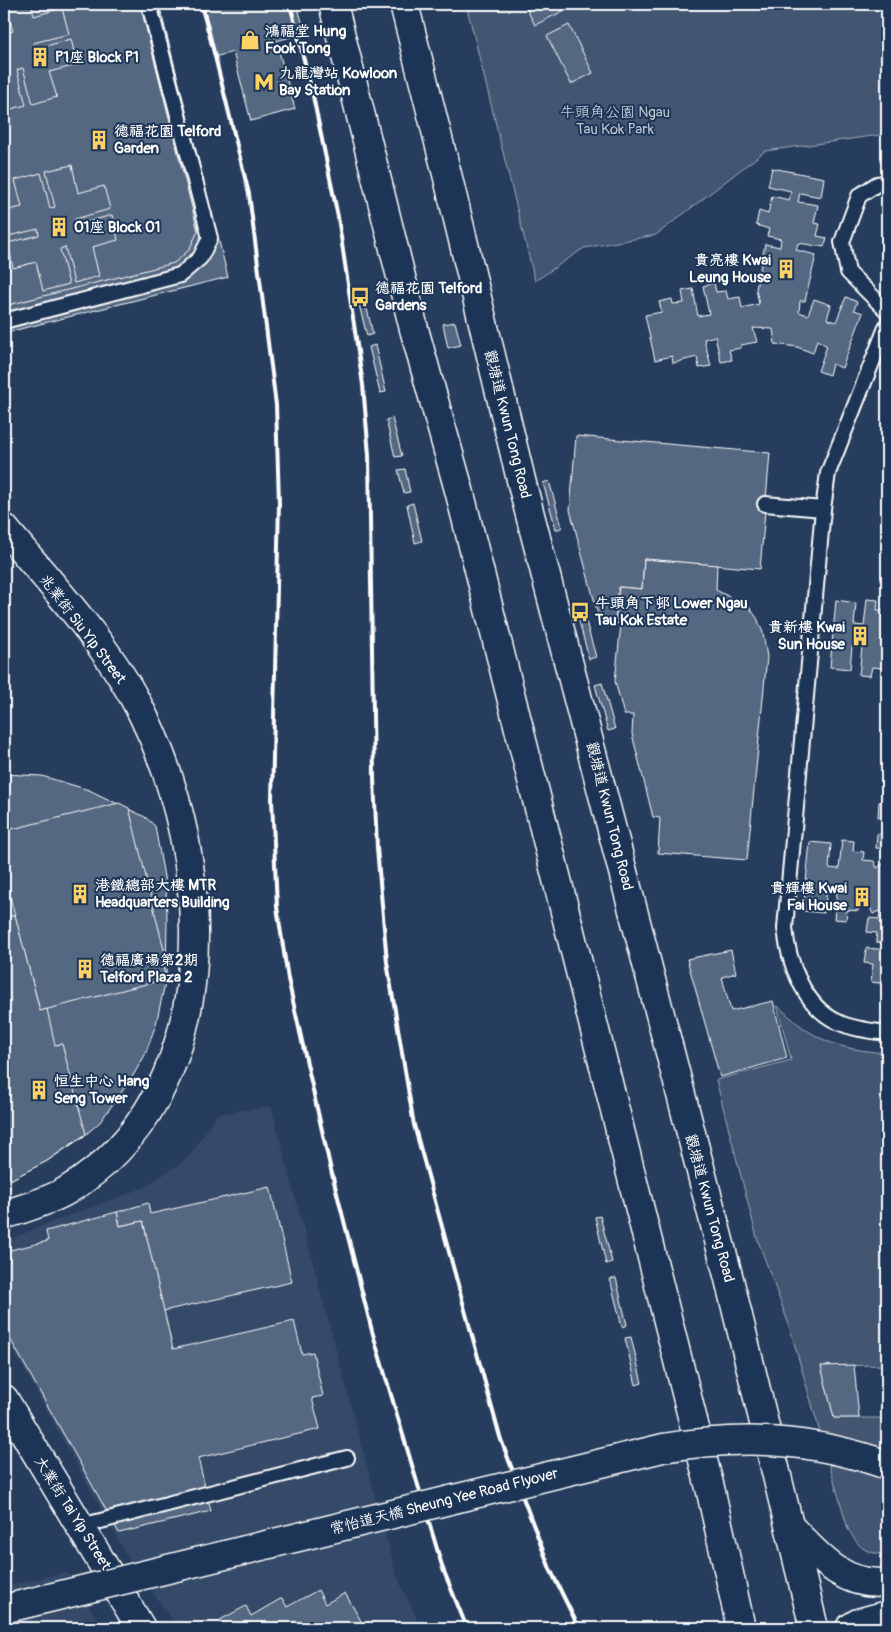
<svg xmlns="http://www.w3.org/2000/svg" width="891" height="1632" font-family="Pangolin,'LXGW WenKai TC',sans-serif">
	<rect width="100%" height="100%" fill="#263d5e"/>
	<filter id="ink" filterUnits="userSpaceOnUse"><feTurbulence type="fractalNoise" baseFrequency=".02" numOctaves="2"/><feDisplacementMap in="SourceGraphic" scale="10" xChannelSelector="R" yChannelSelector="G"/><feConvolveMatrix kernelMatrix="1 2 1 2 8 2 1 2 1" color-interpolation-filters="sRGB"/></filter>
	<g filter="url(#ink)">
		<g fill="#344a68">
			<path d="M271 1106 396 1574 421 1628H178L128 1558 4 1333V1242L41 1226 145 1187 189 1157 217 1114Z"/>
			<path d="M66 1572 104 1628H4V1587Z"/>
		</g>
		<g fill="#425672" stroke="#a0aab8">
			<path d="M466 4H887V134L765 151 656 235 584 248 535 281Z"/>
			<path d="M777 1005C814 1041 836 1049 887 1053V1365L821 1366 834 1418H887L886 1554C863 1553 860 1548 848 1529L788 1322 757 1238 716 1080 791 1060Z"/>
		</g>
		<g fill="#556781" stroke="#fff">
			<path d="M4 4H159L228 277 4 333Z"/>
			<path d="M4 4H140L198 231 189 250 174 263 4 306Z"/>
			<path d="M5 4H31L34 16 62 8 69 34 33 43 35 49 71 39 77 65 49 72 57 97 33 104 23 68 17 70 26 105 4 111V22L7 33 13 31Z"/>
			<path d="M199 4H297L305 33 276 41 295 109 251 121 233 52 214 57Z"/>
			<path d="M524 4H562L565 10 535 25Z"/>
			<path d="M569 25 593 73 571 84 547 36Z"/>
			<path d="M72 165 78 193 104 186 110 209 75 219 76 225 112 215 118 240 92 247 99 276 74 283 65 247 60 249 69 284 43 291 36 262 13 268 10 253 5 254 4 247V244L39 235 38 229 4 237V211L22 207 15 180 41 173 50 208 55 207 46 171Z"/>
			<path d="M772 168 824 178 821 197 800 193 798 202 818 205 814 223 820 224 817 236 827 238 824 247 798 243 796 250 816 255 805 301H800L799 312 808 315 814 299 831 305 827 319 836 322 846 297 857 302 854 310 863 313 842 368 832 364 829 375 818 371 827 346 817 340 813 353 797 347 775 344 773 329 753 328 757 342 741 345V348L729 350 732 360 721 362 715 336 704 339 711 366 699 368 697 357 673 363 672 356 655 360 645 315 662 312 659 302 672 299 673 304 684 303 682 291 693 289 698 316 709 314 703 286 714 283 716 292 726 291 728 299 740 297 742 308 759 304 756 289 765 244 780 247 781 239 767 236 769 229 756 225 759 211 768 214 772 196 789 200 791 191 768 186Z"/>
			<path d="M364 296 373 334 367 336 357 297Z"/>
			<path d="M455 322 461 345 448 348 443 324Z"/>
			<path d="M375 345 386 392 380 393 369 347Z"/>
			<path d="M392 418 402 456 395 457 386 420Z"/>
			<path d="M576 436 770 453 760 569 644 559 642 589 619 587 615 623 600 622 570 510Z"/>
			<path d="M405 469 410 492 404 493 398 470Z"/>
			<path d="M549 481 562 527 559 529H556L543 483Z"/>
			<path d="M413 503 422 541 415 543 407 505Z"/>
			<path d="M644 559 717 565 716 590 749 607 757 618 763 633 767 657 747 860 658 853 660 818 653 817 632 734 633 715H624L615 681 621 624 615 623 619 587 642 589Z"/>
			<path d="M867 599 878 600 877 610H887V660H883L882 668 872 667 870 676 859 675 862 647 852 646 850 669 830 667 836 600 856 603 854 625 864 626Z"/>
			<path d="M583 611 596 657 589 659 577 613Z"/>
			<path d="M602 683 615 729 608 731 595 685Z"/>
			<path d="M4 774 42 776 89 790 145 817 155 826 166 888 167 918 166 979 156 1024 145 1055 131 1079 100 1122 83 1137 47 1161 4 1183Z"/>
			<path d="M879 802H887V818L878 817Z"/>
			<path d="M119 803 129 808 166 958 161 960 166 979 40 1011 4 874V831Z"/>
			<path d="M887 825V849L876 848 877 834H887Z"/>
			<path d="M842 840 854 841 853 851 864 852 863 860 874 861 877 868 887 861V943L876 942 877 933 867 932 869 918 879 919 880 911 873 914 868 903H859L858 911 847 910 846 920 834 919 837 890H827L824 913 803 911 810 842 831 844 829 868 839 869Z"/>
			<path d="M15 915 40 1011 47 1009 55 1045 62 1044 86 1134 47 1161 4 1183V918Z"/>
			<path d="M866 948 887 950V984L871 982 873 964 864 963Z"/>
			<path d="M731 950 736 973 722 977 731 1011 773 1001 787 1058 720 1077 687 959Z"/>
			<path d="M270 1187 292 1282 163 1311 143 1221 120 1226 117 1212 148 1203 150 1214Z"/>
			<path d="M117 1212 120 1226 143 1221 173 1349 294 1321 302 1354 313 1352 323 1396 312 1398 320 1429 198 1458 211 1511 119 1533 4 1328V1258L6 1251 48 1241 46 1231Z"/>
			<path d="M600 1216 612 1262 606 1264 595 1217Z"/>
			<path d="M616 1278 627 1325 622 1327 610 1279Z"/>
			<path d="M631 1337 642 1383 636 1385 625 1338Z"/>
			<path d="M854 1365 859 1418H834L821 1366Z"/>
			<path d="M318 1590 325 1604 345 1593 365 1628H224L220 1620 246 1606 251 1616 282 1598 287 1607Z"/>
		</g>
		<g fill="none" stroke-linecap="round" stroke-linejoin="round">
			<defs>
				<g id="lane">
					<path d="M887 182 877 184 859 196 842 242 848 272 887 311"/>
					<path d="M4 321 180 275 200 258 210 238 149 4"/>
					<path d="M887 325 828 473 823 509 785 928C788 962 804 1007 838 1022 852 1029 872 1031 887 1033"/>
					<path d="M765 504 823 509"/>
					<path d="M81 1526 347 1458"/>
				</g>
				<path id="street" d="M4 528C53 587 109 645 143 715 216 863 227 1095 66 1191 47 1202 24 1208 4 1215"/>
				<path id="secondary" d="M4 1399 141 1628"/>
				<g id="highway">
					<path d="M333 4 414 329 459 490 711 1492 741 1628"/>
					<path d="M404 4 448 178 523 488 729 1279 814 1628"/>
					<path d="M792 1529C819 1557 845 1588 887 1582"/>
					<path d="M850 1628 858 1623 887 1615"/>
				</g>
			</defs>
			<use href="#lane" stroke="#fff" stroke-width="18"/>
			<use href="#street" stroke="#fff" stroke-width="31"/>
			<use href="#secondary" stroke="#fff" stroke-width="31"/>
			<use href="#highway" stroke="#fff" stroke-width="31"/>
			<use href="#lane" stroke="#1d3557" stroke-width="14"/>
			<use href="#street" stroke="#1d3557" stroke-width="28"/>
			<use href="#secondary" stroke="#1d3557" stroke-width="28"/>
			<use href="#highway" stroke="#1d3557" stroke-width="28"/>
			<g stroke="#fff" stroke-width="4">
				<path d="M202 4 249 194 276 405 279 503 272 800 277 907 288 979 330 1166 372 1331 443 1569 467 1628"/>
				<path d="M290 4 313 96 338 217 363 385 369 455 374 778 377 848 387 962 414 1125 500 1437 550 1569 579 1628"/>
			</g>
			<defs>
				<path id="secondary-bridge" d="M4 1609 663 1448C743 1435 811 1438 887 1465"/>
			</defs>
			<use href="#secondary-bridge" stroke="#fff" stroke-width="31" stroke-linecap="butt"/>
			<use href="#secondary-bridge" stroke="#1d3557" stroke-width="28"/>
		</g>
	</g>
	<defs>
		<symbol id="shop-bare" viewBox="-9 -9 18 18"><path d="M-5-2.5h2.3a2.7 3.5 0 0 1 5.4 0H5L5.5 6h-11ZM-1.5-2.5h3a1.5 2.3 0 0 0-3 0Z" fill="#ffd166" stroke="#1d3557" stroke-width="2.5" paint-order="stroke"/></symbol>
		<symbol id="building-bare" viewBox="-9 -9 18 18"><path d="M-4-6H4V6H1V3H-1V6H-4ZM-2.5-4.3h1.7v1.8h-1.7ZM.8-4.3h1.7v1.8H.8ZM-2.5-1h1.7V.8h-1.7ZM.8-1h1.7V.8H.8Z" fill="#ffd166" stroke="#1d3557" stroke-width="2.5" paint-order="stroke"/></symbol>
		<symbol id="metro-bare" viewBox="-9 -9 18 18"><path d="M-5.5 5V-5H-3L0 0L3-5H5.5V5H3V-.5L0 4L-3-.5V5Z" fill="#ffd166" stroke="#1d3557" stroke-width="2.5" paint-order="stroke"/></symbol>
		<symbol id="bus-bare" viewBox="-9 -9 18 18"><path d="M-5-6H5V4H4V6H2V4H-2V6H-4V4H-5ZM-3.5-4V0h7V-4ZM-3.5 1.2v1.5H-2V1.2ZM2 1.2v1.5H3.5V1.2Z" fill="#ffd166" stroke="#1d3557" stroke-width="2.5" paint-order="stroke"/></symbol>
	</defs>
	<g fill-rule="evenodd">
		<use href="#shop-bare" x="236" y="26" width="28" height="28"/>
		<use href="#building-bare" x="26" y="43" width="28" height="28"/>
		<use href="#metro-bare" x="250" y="68" width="28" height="28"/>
		<use href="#building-bare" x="85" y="126" width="28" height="28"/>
		<use href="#building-bare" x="45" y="213" width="28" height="28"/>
		<use href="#building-bare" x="772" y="255" width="28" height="28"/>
		<use href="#bus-bare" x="346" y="283" width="28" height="28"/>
		<use href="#bus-bare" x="566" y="598" width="28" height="28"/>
		<use href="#building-bare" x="846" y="622" width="28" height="28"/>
		<use href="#building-bare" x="66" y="880" width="28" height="28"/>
		<use href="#building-bare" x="848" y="883" width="28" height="28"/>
		<use href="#building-bare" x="71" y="955" width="28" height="28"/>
		<use href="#building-bare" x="25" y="1076" width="28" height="28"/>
	</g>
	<g text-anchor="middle" stroke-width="4" stroke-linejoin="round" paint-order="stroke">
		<g font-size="15" font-weight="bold" fill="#fff" stroke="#1d3557" text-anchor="start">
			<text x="265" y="36">鴻福堂 Hung<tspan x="265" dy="17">Fook Tong</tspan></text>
			<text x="55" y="62">P1座 Block P1</text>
			<text x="279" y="78">九龍灣站 Kowloon<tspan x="279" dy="17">Bay Station</tspan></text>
			<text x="114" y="136">德福花園 Telford<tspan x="114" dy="17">Garden</tspan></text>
			<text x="74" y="232">O1座 Block O1</text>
			<text x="771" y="265" text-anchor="end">貴亮樓 Kwai<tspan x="771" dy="17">Leung House</tspan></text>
			<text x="375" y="293">德福花園 Telford<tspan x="375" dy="17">Gardens</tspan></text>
			<text x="595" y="608">牛頭角下邨 Lower Ngau<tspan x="595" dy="17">Tau Kok Estate</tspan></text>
			<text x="845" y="632" text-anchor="end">貴新樓 Kwai<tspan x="845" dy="17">Sun House</tspan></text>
			<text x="95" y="890">港鐵總部大樓 MTR<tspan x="95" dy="17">Headquarters Building</tspan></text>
			<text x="847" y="893" text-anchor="end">貴輝樓 Kwai<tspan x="847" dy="17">Fai House</tspan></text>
			<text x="100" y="965">德福廣場第2期<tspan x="100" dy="17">Telford Plaza 2</tspan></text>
			<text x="54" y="1086">恒生中心 Hang<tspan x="54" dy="17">Seng Tower</tspan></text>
		</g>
		<g font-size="15" fill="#bdc4ce" stroke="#1d3557">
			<text x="615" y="117">牛頭角公園 Ngau<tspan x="615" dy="17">Tau Kok Park</tspan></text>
		</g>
		<g font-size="15" fill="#fff" stroke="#1d3557">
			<text transform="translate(508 424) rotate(76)" y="5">觀塘道 Kwun Tong Road</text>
			<text transform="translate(83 629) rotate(53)" y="5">兆業街 Siu Yip Street</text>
			<text transform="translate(610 816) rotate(76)" y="5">觀塘道 Kwun Tong Road</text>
			<text transform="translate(710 1208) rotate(75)" y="5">觀塘道 Kwun Tong Road</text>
			<text transform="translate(444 1501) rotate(-14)" y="5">常怡道天橋 Sheung Yee Road Flyover</text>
			<text transform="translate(73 1513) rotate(58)" y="5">大業街 Tai Yip Street</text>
		</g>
	</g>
	<rect width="891" height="1632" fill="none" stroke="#1d3557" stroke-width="20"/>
	<rect x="10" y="10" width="871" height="1612" fill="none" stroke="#fff" stroke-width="2" filter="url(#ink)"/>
</svg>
